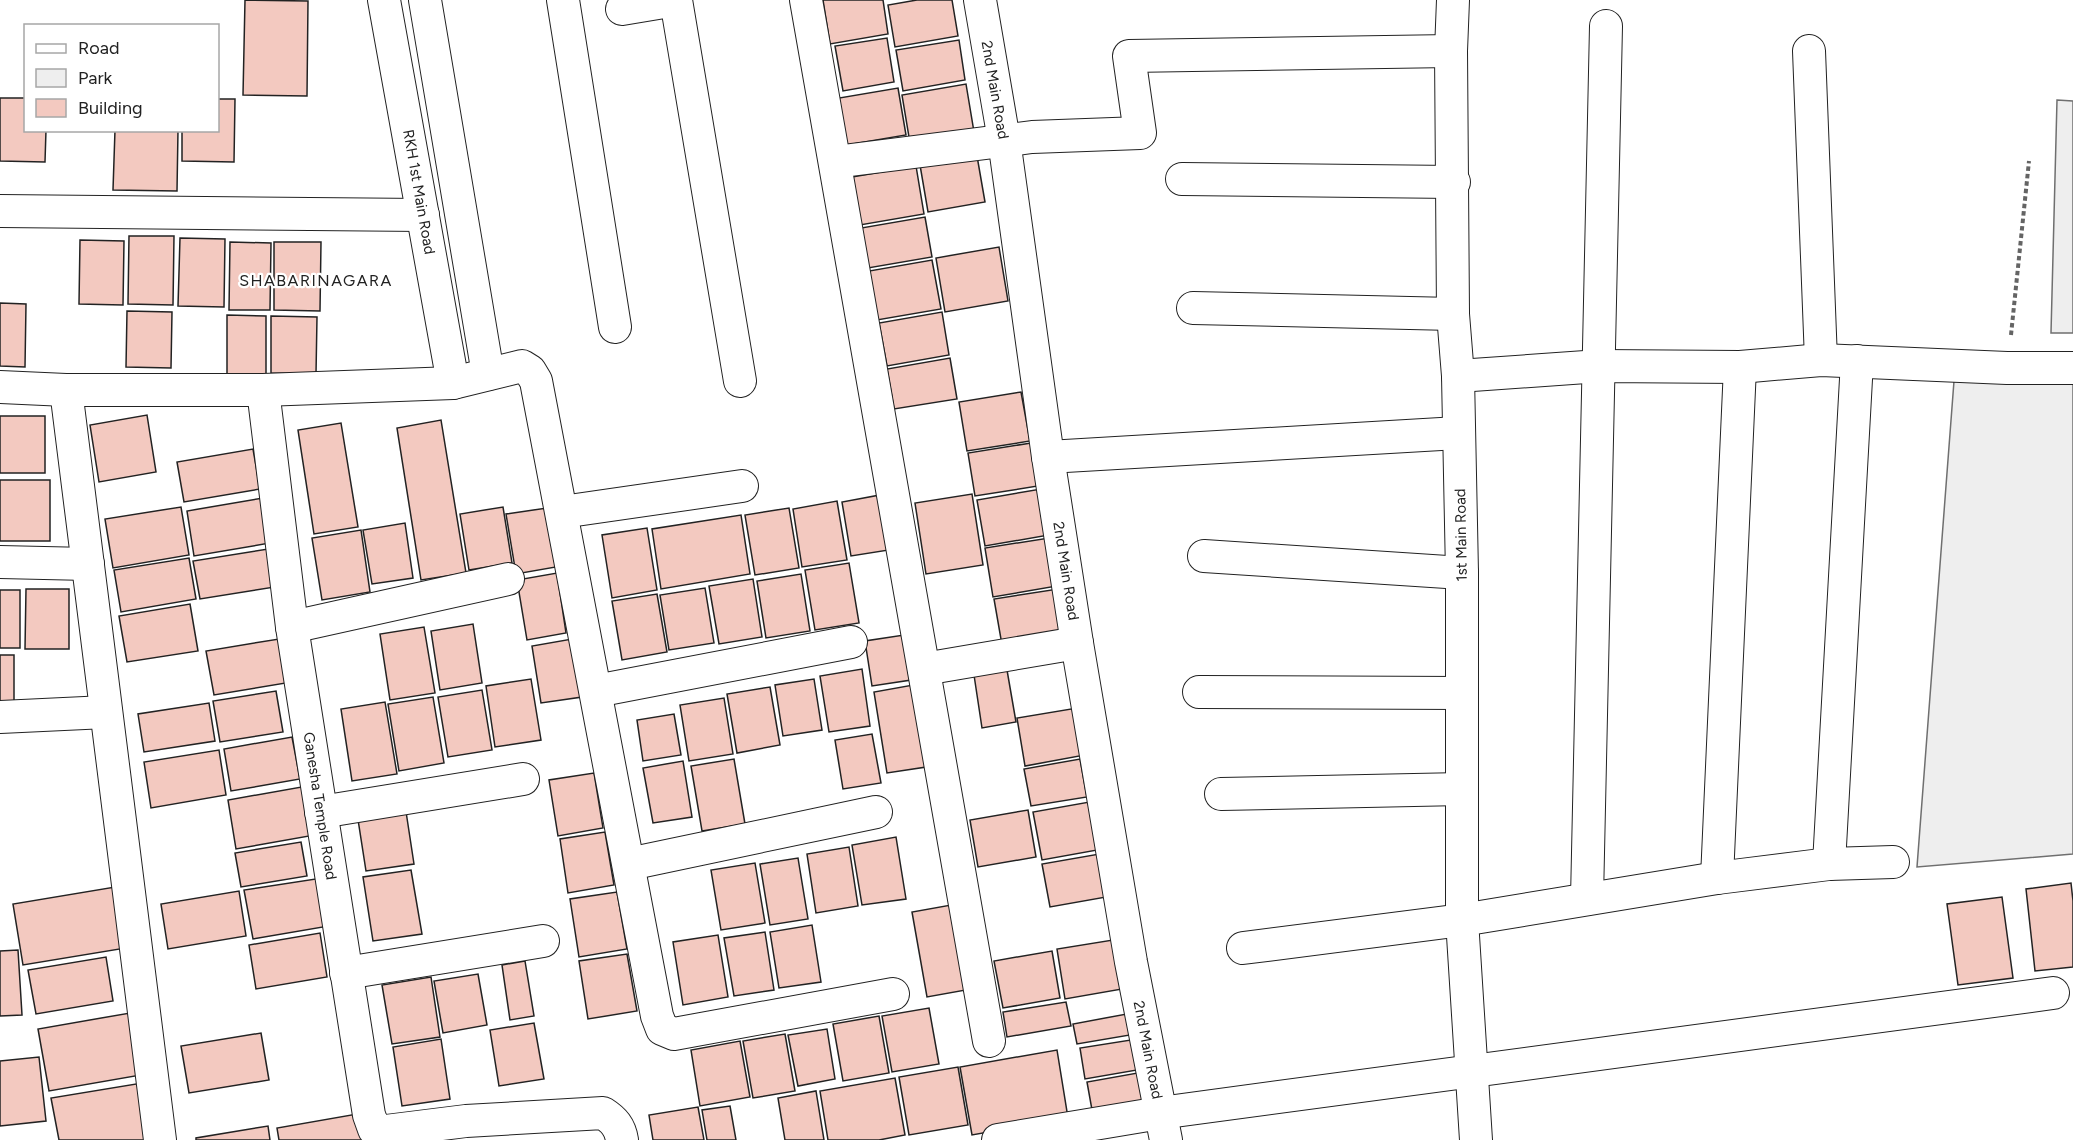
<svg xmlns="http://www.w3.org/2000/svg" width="2073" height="1140" font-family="Figtree,sans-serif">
	<rect width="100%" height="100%" fill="#fff"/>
	<g fill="#eee" stroke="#6f6f6f" stroke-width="1.5">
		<path d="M2057 100 2073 101V333H2051Z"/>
		<path d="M1954 381 2073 382V854L1917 867Z"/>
	</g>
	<g fill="#f3c9c0" stroke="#222" stroke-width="1.5">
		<path d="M245 0 308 1 307 96 243 95Z"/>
		<path d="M823 0H883L888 34 830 44Z"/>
		<path d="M917 0H952L958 36 895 47 888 5Z"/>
		<path d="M887 38 894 82 843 91 835 46Z"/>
		<path d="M959 40 965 80 903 91 896 50Z"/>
		<path d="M966 84 974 132 910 143 902 95Z"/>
		<path d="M898 88 906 135 847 145 839 98Z"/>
		<path d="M0 98H26V130H46L45 162 0 161Z"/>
		<path d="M218 99H235L234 162 182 161V130H218Z"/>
		<path d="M115 130H178L177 191 113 190Z"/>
		<path d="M977 156 985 202 928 212 920 165Z"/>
		<path d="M916 166 924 214 860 225 852 177Z"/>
		<path d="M925 217 932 257 868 268 861 228Z"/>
		<path d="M129 236H174L173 305 128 304Z"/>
		<path d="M180 238 225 239 224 307 178 306Z"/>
		<path d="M80 240 124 241 123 305 79 304Z"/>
		<path d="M230 242 271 243 270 310H229Z"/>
		<path d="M274 242H321L320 311 274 310Z"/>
		<path d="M999 247 1008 301 945 312 936 258Z"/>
		<path d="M932 260 941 309 877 320 869 271Z"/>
		<path d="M0 303 26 304 25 367 0 366Z"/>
		<path d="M127 311 172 312 171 368 126 367Z"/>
		<path d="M942 312 949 355 887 366 879 323Z"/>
		<path d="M227 315 266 316V375L227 374Z"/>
		<path d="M271 316 317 317 316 374 271 373Z"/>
		<path d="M950 358 957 399 894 409 887 369Z"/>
		<path d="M1021 392 1030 441 967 451 959 402Z"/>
		<path d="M147 415 156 472 99 482 90 425Z"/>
		<rect x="0" y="416" width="45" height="57"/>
		<path d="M441 420 466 573 421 580 397 428Z"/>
		<path d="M341 423 358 527 314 534 298 430Z"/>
		<path d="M1031 443 1038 486 975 496 968 453Z"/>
		<path d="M253 449 260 489 184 502 177 462Z"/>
		<rect x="0" y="480" width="50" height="61"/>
		<path d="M1041 489 1049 535 985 546 977 500Z"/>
		<path d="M972 494 983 565 926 574 915 503Z"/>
		<path d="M880 495 889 550 851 556 842 502Z"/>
		<path d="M263 498 270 543 194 556 187 511Z"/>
		<path d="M837 501 847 560 802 567 793 509Z"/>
		<path d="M181 507 189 555 113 568 105 519Z"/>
		<path d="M503 507 512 563 469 570 460 514Z"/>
		<path d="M547 508 556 567 516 574 506 514Z"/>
		<path d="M789 508 799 568 755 575 745 515Z"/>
		<path d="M741 515 750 574 661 589 652 529Z"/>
		<path d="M405 523 413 578 372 584 363 530Z"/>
		<path d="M647 528 657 590 612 598 602 535Z"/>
		<path d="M361 530 370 592 322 600 312 538Z"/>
		<path d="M1049 538 1057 586 993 597 985 548Z"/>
		<path d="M268 549 275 587 200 599 193 561Z"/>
		<path d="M189 558 196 599 121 612 114 570Z"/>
		<path d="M849 563 859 623 815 630 805 570Z"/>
		<path d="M557 573 566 633 527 640 517 580Z"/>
		<path d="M801 574 810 631 766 638 757 581Z"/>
		<path d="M753 579 762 637 719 644 709 586Z"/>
		<path d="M705 588 714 643 669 650 660 595Z"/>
		<path d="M26 589H69V649H25Z"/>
		<path d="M1058 589 1065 634 1002 645 994 599Z"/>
		<rect x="0" y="590" width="20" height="58"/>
		<path d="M657 594 667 652 622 660 612 601Z"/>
		<path d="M190 604 198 651 127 662 119 616Z"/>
		<path d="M473 624 482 683 440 690 431 631Z"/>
		<path d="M424 627 435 693 390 700 380 634Z"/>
		<path d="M904 635 911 680 872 686 865 641Z"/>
		<path d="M279 639 286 683 214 695 206 651Z"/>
		<path d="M572 639 582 697 541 703 532 646Z"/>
		<rect x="0" y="655" width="14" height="54"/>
		<path d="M862 669 870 726 829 732 820 676Z"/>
		<path d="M1007 670 1016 722 982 728 974 675Z"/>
		<path d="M531 679 541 740 495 747 486 686Z"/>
		<path d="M814 679 822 730 783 736 775 685Z"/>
		<path d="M913 685 926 767 887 773 874 692Z"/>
		<path d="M770 687 780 745 737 753 727 694Z"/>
		<path d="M482 690 492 750 448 757 438 697Z"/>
		<path d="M276 691 283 732 220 742 213 701Z"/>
		<path d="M433 697 444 763 399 771 388 704Z"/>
		<path d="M724 698 733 754 689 761 680 705Z"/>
		<path d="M385 702 397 774 352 781 341 709Z"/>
		<path d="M209 703 215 741 144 752 138 714Z"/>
		<path d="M1077 708 1085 755 1025 766 1017 718Z"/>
		<path d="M674 714 681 755 643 761 637 720Z"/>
		<path d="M872 734 881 783 843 789 835 740Z"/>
		<path d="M292 737 300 779 231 791 224 749Z"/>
		<path d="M219 750 226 795 151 808 144 762Z"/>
		<path d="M734 759 745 824 702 831 691 766Z"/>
		<path d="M1080 759 1087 797 1031 806 1024 769Z"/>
		<path d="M683 761 692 817 653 823 643 768Z"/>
		<path d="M594 773 603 828 558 836 549 780Z"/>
		<path d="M307 786 315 835 236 849 228 800Z"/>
		<path d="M1095 801 1103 849 1042 860 1033 812Z"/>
		<path d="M405 805 414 864 366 871 357 813Z"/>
		<path d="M1028 810 1036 857 978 867 970 820Z"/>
		<path d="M605 832 614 885 568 893 560 839Z"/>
		<path d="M896 837 906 899 862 905 852 845Z"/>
		<path d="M301 842 307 876 241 887 235 853Z"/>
		<path d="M849 847 858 906 816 913 807 854Z"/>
		<path d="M1105 853 1112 896 1050 907 1042 864Z"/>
		<path d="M798 858 808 919 770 925 760 864Z"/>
		<path d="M755 863 765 923 721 930 711 870Z"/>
		<path d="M411 870 422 934 373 941 363 877Z"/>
		<path d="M322 878 329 926 253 939 244 890Z"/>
		<path d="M2071 883 2073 901V967L2035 971 2026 889Z"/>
		<path d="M115 887 126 948 23 965 13 904Z"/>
		<path d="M239 891 246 936 168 949 161 904Z"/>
		<path d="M617 892 627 949 579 957 570 899Z"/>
		<path d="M2002 897 2013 978 1958 985 1947 904Z"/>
		<path d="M951 905 966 990 927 997 912 912Z"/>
		<path d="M812 925 821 982 779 988 770 932Z"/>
		<path d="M765 932 774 990 734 996 724 938Z"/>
		<path d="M320 933 327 977 256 989 249 945Z"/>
		<path d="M718 935 728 997 683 1005 673 942Z"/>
		<path d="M1119 939 1128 988 1065 999 1057 949Z"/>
		<path d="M18 950 22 1015 0 1016V951Z"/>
		<path d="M1052 951 1060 998 1003 1008 994 961Z"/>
		<path d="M627 954 637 1011 588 1019 579 961Z"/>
		<path d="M106 957 113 1001 36 1014 28 970Z"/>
		<path d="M525 961 534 1016 510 1020 502 965Z"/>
		<path d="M478 974 487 1025 443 1033 434 981Z"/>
		<path d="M431 977 440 1037 392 1044 382 985Z"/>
		<path d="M1066 1002 1071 1026 1007 1037 1003 1012Z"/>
		<path d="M929 1008 939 1064 892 1072 882 1016Z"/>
		<path d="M130 1013 141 1075 49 1091 38 1029Z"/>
		<path d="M1132 1013 1136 1034 1077 1044 1073 1024Z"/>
		<path d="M879 1016 889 1073 843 1081 833 1024Z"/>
		<path d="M534 1023 544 1079 499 1086 490 1030Z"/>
		<path d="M827 1029 835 1079 798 1086 788 1035Z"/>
		<path d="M261 1033 269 1080 189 1093 181 1046Z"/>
		<path d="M785 1034 795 1091 753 1098 743 1041Z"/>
		<path d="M441 1039 450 1099 402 1106 393 1047Z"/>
		<path d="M1137 1039 1143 1069 1085 1079 1080 1048Z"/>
		<path d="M740 1041 750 1097 700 1106 691 1050Z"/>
		<path d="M1057 1050 1068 1118 972 1135 960 1067Z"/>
		<path d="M39 1057 46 1121 0 1126V1061Z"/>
		<path d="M958 1067 968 1125 909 1135 899 1077Z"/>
		<path d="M1143 1072 1148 1100 1092 1110 1087 1082Z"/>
		<path d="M895 1078 905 1135 879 1140H828L820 1091Z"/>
		<path d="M142 1083 152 1140H59L51 1098Z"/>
		<path d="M816 1091 824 1140H785L778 1098Z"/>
		<path d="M730 1106 736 1140H707L702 1110Z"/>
		<path d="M698 1107 704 1140H653L649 1115Z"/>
		<path d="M357 1114 362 1140H279L277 1128Z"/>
		<path d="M268 1126 270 1140H196V1138Z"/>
	</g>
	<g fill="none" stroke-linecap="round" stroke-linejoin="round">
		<defs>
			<g id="street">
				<path d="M384 0 453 383"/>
				<path d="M425 0 488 374"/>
				<path d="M563 0 615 327"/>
				<path d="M676 0 740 381"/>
				<path d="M806 0 989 1041"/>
				<path d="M980 0 1004 140 1048 457 1077 643 1131 962 1166 1140"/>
				<path d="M1453 0 1451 51 1453 314 1458 376 1462 573V920L1476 1140"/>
				<path d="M622 9 676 0"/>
				<path d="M1809 51 1821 360"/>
				<path d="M835 162 1032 137 1140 133 1129 56 1451 51"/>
				<path d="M1182 179 1454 182"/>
				<path d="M0 211 423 215"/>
				<path d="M1193 308 1453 314"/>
				<path d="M1458 376 1600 366 1740 367 1821 360 2007 368H2073"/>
				<path d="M0 387 66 390H263L453 383 522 366 530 371 536 381 657 1016 662 1029 674 1034 893 994"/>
				<path d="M66 390 160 1140"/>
				<path d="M263 390 292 627 369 1115 374 1129 386 1131 466 1121 603 1113C614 1120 620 1127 622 1140"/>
				<path d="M1048 457 1458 433"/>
				<path d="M562 512 742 486"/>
				<path d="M1204 556 1462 573"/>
				<path d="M0 562 88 564"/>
				<path d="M292 627 508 579"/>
				<path d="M924 669 1077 643"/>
				<path d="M596 691 851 642"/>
				<path d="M1199 692 1462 693"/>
				<path d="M0 717 106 712"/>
				<path d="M1221 794 1462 789"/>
				<path d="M321 812 523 779"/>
				<path d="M629 864 876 812"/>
				<path d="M1829 864 1857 361"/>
				<path d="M1717 878 1740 367"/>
				<path d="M1587 899 1606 26"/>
				<path d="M1243 948 1462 920 1717 878 1829 864 1893 862"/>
				<path d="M346 973 543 941"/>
				<path d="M998 1140 1160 1113 2053 993"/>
			</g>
		</defs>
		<use href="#street" stroke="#222" stroke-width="34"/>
		<path stroke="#646464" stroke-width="4" stroke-dasharray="4.5 3" stroke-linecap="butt" d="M2011 335 2029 161"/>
		<use href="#street" stroke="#fff" stroke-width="32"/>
	</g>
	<g text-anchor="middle" stroke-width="4.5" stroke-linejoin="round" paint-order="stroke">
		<g font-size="15" fill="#222" stroke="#fff">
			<text transform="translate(995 90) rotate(80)" y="5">2nd Main Road</text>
			<text transform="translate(419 192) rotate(80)" y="5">RKH 1st Main Road</text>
			<text transform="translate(1461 535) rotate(-91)" y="5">1st Main Road</text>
			<text transform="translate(1066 571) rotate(81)" y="5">2nd Main Road</text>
			<text transform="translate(320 806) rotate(81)" y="5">Ganesha Temple Road</text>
			<text transform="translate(1148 1050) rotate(79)" y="5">2nd Main Road</text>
		</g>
		<g font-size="16" letter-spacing="1.5" fill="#222" stroke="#fff">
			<text x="316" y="286">SHABARINAGARA</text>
		</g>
	</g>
	<rect x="24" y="24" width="195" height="108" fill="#ffffff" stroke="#a7a7a7" stroke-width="1.5"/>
	<rect x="36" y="44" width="30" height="9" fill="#ffffff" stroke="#a7a7a7" stroke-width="1.5"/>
	<text x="78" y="54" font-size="18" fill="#222222">Road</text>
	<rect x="36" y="69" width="30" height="18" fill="#eeeeee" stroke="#a7a7a7" stroke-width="1.5"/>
	<text x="78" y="84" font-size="18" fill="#222222">Park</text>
	<rect x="36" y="99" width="30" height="18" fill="#f3c9c0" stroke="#a7a7a7" stroke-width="1.5"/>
	<text x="78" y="114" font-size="18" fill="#222222">Building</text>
</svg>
